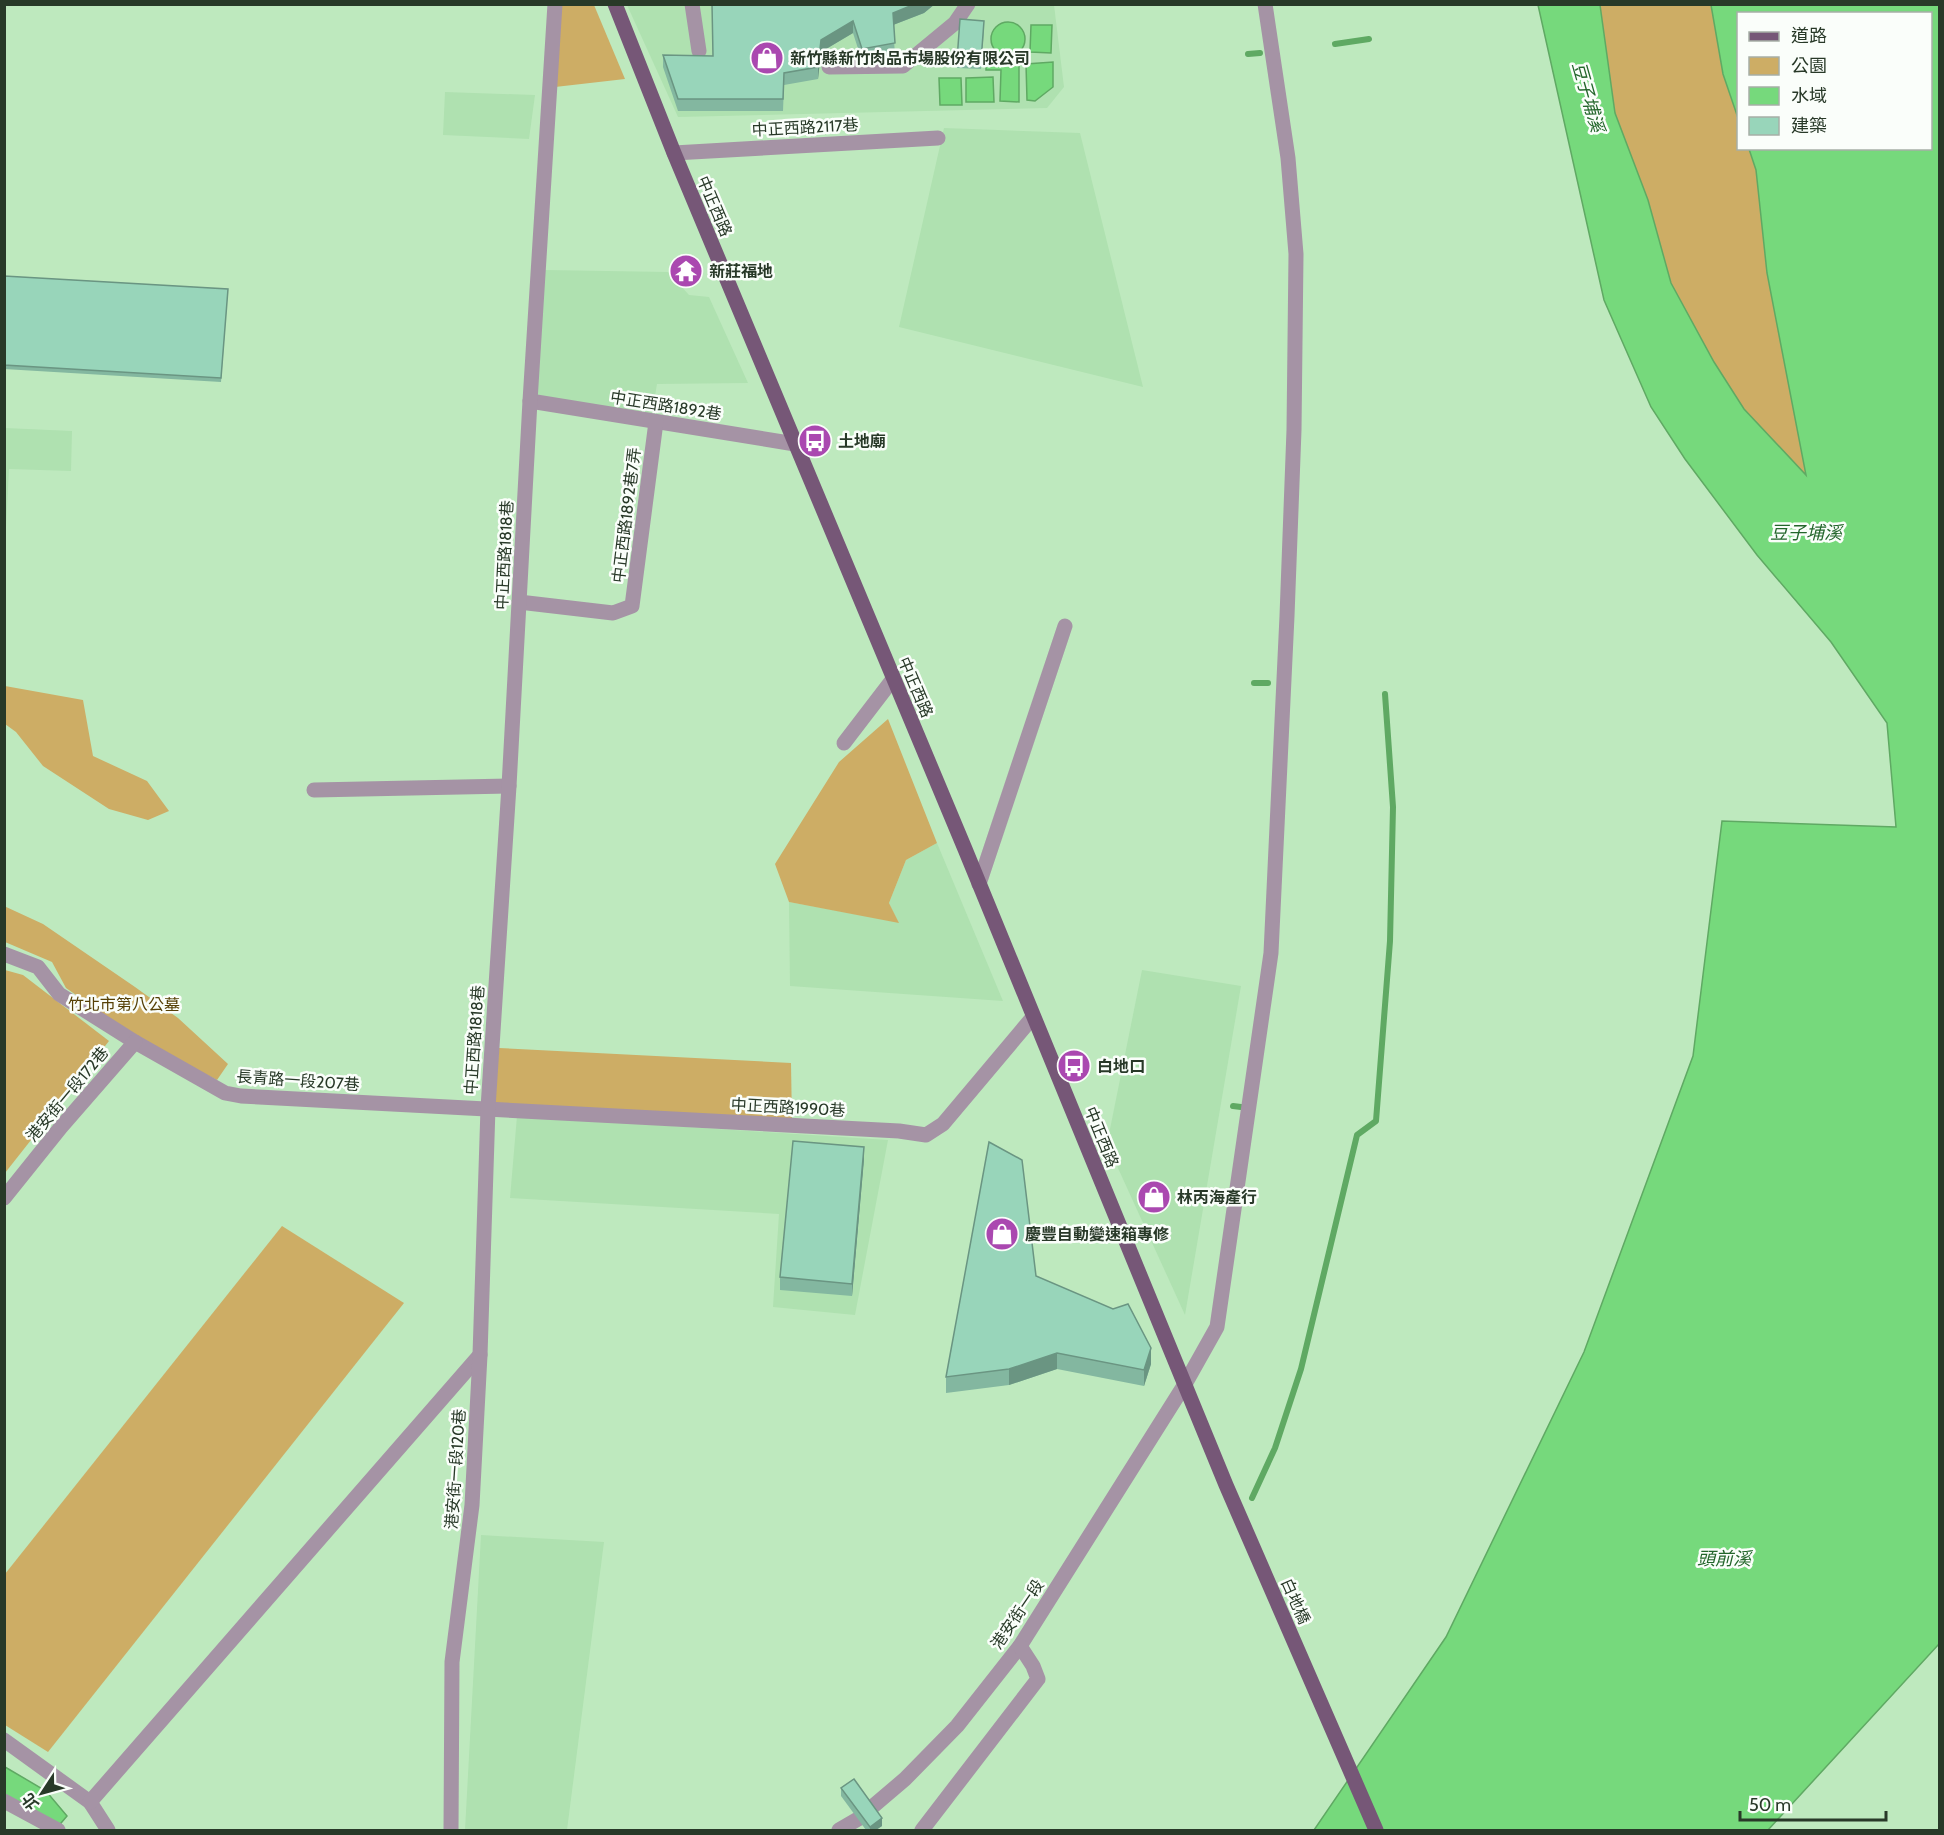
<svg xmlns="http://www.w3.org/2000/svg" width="1944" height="1835" font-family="Cabin,'Noto Sans TC',sans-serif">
	<rect width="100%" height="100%" fill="#bee9be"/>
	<g fill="#afe1b0">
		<path d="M627 5H1054L1064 87 1047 108 678 117Z"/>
		<path d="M445 92 535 95 529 139 443 135Z"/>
		<path d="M944 128 1080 133 1143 387 899 327Z"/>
		<path d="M545 270 668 272 689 295 709 297 748 383 657 384 651 420 535 407Z"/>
		<path d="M5 428 72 431 71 471 9 469 5 547Z"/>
		<path d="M937 843 1003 1001 790 986 789 902 898 922 889 903 906 860Z"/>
		<path d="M1142 970 1241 986 1185 1315 1107 1144Z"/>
		<path d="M517 1116 888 1140 855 1315 773 1307 779 1214 510 1198Z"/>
		<path d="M481 1535 604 1542 567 1830H465Z"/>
	</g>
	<g fill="#cdad65">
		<path d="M556 5H594L625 79 555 87Z"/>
		<path d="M1600 5H1711L1723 74 1738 118V148L1749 149 1756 170 1767 273 1807 476 1744 409 1714 362 1671 283 1648 200 1615 113Z"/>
		<path d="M5 686 83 700 93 756 147 781 169 811 148 820 109 809 43 766 16 732 5 724Z"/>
		<path d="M888 719 937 843 906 860 889 903 899 923 789 902 775 864 839 762Z"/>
		<path d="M4 906 43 924 135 987 178 1018 228 1064 217 1080 149 1046 66 988 52 962 5 942Z"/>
		<path d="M5 970 23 975 109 1041 5 1173Z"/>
		<path d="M499 1048 791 1063 792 1123 494 1103Z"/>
		<path d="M282 1226 404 1303 48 1752 5 1725V1574Z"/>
	</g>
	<g fill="#76d97c" stroke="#5fa963" stroke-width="1.5">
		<path d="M1538 5H1600L1615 113 1648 200 1671 283 1714 362 1744 409 1806 475 1767 273 1756 170 1749 149 1930 148V14H1738V118L1723 74 1711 5H1939V1644L1768 1830H1314L1446 1637 1584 1352 1693 1056 1722 821 1896 827 1887 723 1831 642 1757 555 1685 459 1651 407 1604 300Z"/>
		<circle cx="1008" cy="39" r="17"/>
		<path d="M1031 25H1052L1051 53 1030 52Z"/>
		<path d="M986 61H1019V102L1000 101 1001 70H986Z"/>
		<path d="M1053 62V87L1035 101 1027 100 1026 64Z"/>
		<path d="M993 77 994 102H966V78Z"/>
		<path d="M939 78H961L962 105H940Z"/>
		<path d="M5 1767 46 1791 67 1816 56 1829 5 1800Z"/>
	</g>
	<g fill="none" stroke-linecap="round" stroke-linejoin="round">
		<g stroke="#5fa963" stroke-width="6">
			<path d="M1335 44 1369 39"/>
			<path d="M1248 54 1260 53"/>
			<path d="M1254 683H1268"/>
			<path d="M1233 1106 1241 1107"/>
			<path d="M1252 1498 1275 1448 1301 1369 1357 1135 1376 1121 1390 941 1393 807 1385 694"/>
		</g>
		<g stroke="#a593a5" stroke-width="15">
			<path d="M692 4 699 51"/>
			<path d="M829 67 903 66 955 23 968 4"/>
			<path d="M674 153 938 138"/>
			<path d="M530 401 795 444"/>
			<path d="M519 602 613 613 632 606 656 422"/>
			<path d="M844 743 893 679"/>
			<path d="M314 790 509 786"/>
			<path d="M979 884 1065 626"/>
			<path d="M4 954 38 967 59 994 135 1042 225 1093 241 1096 899 1131 926 1135 943 1124 1033 1017"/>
			<path d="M4 1198 61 1127 135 1042"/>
			<path d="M4 1740 90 1802 108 1830"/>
			<path d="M4 1801 58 1830"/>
			<path d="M90 1802 480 1355"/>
			<path d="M451 1830 452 1662 472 1505 480 1355 488 1108 509 786 530 401 555 4"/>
			<path d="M839 1830 858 1819 905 1779 957 1726 1020 1646 1185 1384 1217 1327 1271 953 1287 616 1294 430 1296 254 1288 158 1265 4"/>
			<path d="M922 1830 1038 1679 1033 1666 1020 1646"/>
		</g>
		<path stroke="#765777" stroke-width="15" d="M615 4 674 153 965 849 1226 1485 1376 1830"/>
	</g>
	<g fill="#83b7a0">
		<path d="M712 4H935L924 13 893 25 895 55 862 61 853 33 821 52 818 79 784 85 783 111H678L663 67V55L713 56Z"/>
		<path d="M984 29 981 69 957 68V60Z"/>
		<path d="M697 268 684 282 675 274V270Z"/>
		<path d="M4 276 228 289 221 382 4 369Z"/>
		<path d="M864 1159 852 1296 780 1290V1277Z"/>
		<path d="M1036 1276 1151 1364 1144 1386 1057 1369 1009 1385 946 1393V1377Z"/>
		<path d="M841 1788 882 1826 876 1830H866L841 1796Z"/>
	</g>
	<g fill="#6a9582">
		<path d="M915 4H935L924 13 893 25V13Z"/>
		<path d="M853 21V33L821 52 818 79V67L821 40Z"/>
		<path d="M697 264V268L684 282V278Z"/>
		<path d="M864 1147V1159L852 1296V1284Z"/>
		<path d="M1151 1348V1364L1144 1386V1370Z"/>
		<path d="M1057 1353V1369L1009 1385V1369Z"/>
		<path d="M882 1818V1826L876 1830H870V1827Z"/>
	</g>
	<g fill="#98d5ba" stroke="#6a9582" stroke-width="1.5">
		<path d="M712 4H915L893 13 895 43 862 49 853 21 821 40 818 67 784 73 783 99H678L663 55 713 56Z"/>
		<path d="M960 19 984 21 981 61 957 60Z"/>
		<path d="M687 256 697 264 684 278 675 270Z"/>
		<path d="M4 276 228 289 221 378 4 365Z"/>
		<path d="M793 1141 864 1147 852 1284 780 1277Z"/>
		<path d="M989 1142 1022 1160 1036 1276 1113 1309 1128 1304 1151 1348 1144 1370 1057 1353 1009 1369 946 1377Z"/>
		<path d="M854 1779 882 1818 870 1827 841 1788Z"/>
	</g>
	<defs>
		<symbol id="shop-disc" viewBox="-11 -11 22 22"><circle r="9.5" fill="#aa48b0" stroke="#fafefa"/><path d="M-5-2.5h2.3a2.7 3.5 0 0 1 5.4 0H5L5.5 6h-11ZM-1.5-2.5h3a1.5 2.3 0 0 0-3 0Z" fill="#fff"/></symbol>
		<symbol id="temple-disc" viewBox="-11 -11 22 22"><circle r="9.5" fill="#aa48b0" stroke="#fafefa"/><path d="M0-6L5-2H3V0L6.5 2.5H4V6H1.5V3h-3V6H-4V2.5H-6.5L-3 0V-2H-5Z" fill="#fff"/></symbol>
		<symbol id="bus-disc" viewBox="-11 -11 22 22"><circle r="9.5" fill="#aa48b0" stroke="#fafefa"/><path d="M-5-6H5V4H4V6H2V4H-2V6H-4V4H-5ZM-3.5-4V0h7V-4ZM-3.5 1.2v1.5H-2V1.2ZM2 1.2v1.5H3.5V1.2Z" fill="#fff"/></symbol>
	</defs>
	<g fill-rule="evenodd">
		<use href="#shop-disc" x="748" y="39" width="38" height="38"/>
		<use href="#temple-disc" x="667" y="252" width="38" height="38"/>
		<use href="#bus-disc" x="796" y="422" width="38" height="38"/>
		<use href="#bus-disc" x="1055" y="1047" width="38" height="38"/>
		<use href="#shop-disc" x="1135" y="1178" width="38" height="38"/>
		<use href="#shop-disc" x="983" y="1215" width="38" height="38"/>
	</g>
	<g text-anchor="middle" stroke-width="5" stroke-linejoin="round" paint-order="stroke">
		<g font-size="16" font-weight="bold" fill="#283928" stroke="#fafefa" text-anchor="start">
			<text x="790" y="64">新竹縣新竹肉品市場股份有限公司</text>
			<text x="709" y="277">新莊福地</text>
			<text x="838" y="447">土地廟</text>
			<text x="1097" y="1072">白地口</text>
			<text x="1177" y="1203">林丙海產行</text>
			<text x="1025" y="1240">慶豐自動變速箱專修</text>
		</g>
		<g font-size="16" fill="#283928" stroke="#fafefa">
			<text transform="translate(805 127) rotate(-3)" y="6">中正西路2117巷</text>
			<text transform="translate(715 206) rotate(67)" y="6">中正西路</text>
			<text transform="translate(666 405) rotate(9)" y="6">中正西路1892巷</text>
			<text transform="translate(626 515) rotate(-83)" y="6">中正西路1892巷7弄</text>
			<text transform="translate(504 555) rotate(-87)" y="6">中正西路1818巷</text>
			<text transform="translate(916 687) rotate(67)" y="6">中正西路</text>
			<text transform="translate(474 1040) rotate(-86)" y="6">中正西路1818巷</text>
			<text transform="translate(298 1080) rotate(4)" y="6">長青路一段207巷</text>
			<text transform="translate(67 1094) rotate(-50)" y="6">港安街一段172巷</text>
			<text transform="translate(788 1107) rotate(3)" y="6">中正西路1990巷</text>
			<text transform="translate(1102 1137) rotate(68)" y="6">中正西路</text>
			<text transform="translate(455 1469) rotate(-86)" y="6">港安街一段120巷</text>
			<text transform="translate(1296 1601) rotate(66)" y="6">白地橋</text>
			<text transform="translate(1017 1614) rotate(-56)" y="6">港安街一段</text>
		</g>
		<g font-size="16" fill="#564006" stroke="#fafefa">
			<text x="124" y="1010">竹北市第八公墓</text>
		</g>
		<g font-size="18" font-style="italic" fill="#23662b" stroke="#fafefa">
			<text transform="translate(1588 97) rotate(74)" y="6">豆子埔溪</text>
			<text x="1806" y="539">豆子埔溪</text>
			<text x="1724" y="1565">頭前溪</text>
		</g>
	</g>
	<rect width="1944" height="1835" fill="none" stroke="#283928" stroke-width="12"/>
	<rect x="1737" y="12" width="195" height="138" fill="#fafefa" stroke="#a6afa6" stroke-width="1.5"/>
	<rect x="1749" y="32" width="30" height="9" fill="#765777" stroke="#a6afa6" stroke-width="1.5"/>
	<text x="1791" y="42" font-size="18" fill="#283928">道路</text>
	<rect x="1749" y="57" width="30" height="18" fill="#cdad65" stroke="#a6afa6" stroke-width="1.5"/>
	<text x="1791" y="72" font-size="18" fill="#283928">公園</text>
	<rect x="1749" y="87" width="30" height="18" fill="#76d97c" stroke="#a6afa6" stroke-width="1.5"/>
	<text x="1791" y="102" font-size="18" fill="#283928">水域</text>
	<rect x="1749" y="117" width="30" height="18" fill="#98d5ba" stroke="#a6afa6" stroke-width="1.5"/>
	<text x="1791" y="132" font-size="18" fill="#283928">建築</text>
	<g transform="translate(42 1793) rotate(234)" stroke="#fafefa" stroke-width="4.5" paint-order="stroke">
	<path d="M0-4.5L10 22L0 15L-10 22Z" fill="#283928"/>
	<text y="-9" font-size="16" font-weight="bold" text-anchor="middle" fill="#283928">北</text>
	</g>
	<path d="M1740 1811v9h146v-9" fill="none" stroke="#283928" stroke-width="3"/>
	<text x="1749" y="1811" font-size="18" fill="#283928" stroke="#fafefa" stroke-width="4.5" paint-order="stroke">50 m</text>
</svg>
